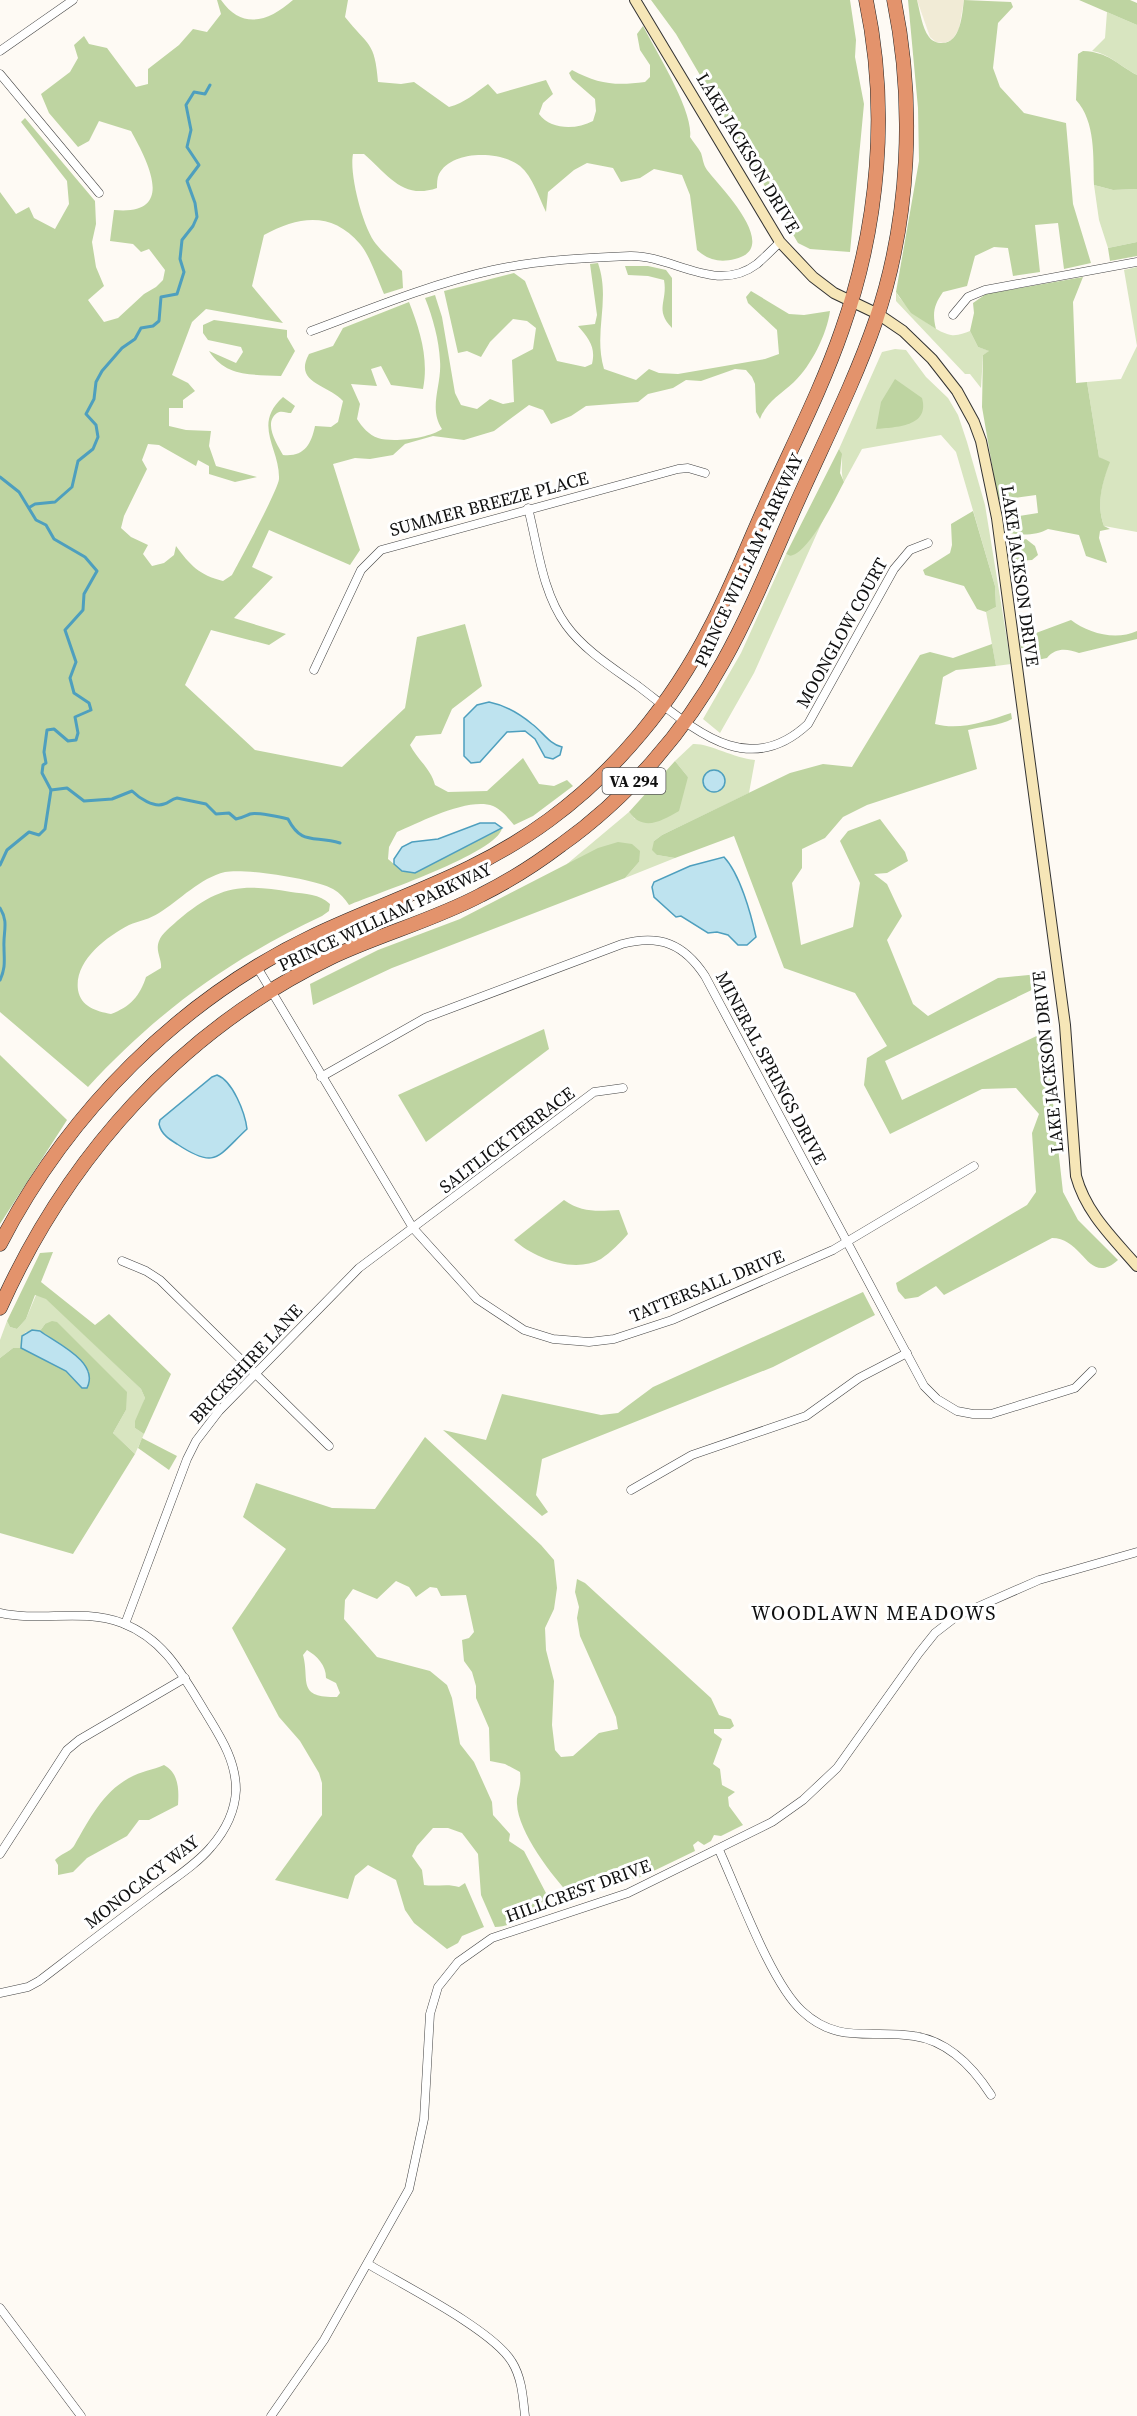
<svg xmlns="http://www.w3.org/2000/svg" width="1137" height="2416" font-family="'Source Serif 4',serif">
	<rect width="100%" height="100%" fill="#fefaf4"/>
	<path fill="#f1ebd6" d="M917 0H964L959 29 952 40 944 43 936 42 930 37Z"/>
	<g fill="#d8e5c0">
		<path d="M1107 12 1137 25V75C1121 67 1110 54 1092 51L1105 38Z"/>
		<path d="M1094 185 1113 190 1137 189V242L1108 248 1099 220Z"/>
		<path d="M1137 267V532L1104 526C1096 505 1102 483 1109 463L1099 457 1087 382 1121 379 1137 346 1124 270Z"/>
		<path d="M896 292C902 305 936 333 951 335 958 336 964 333 970 331L978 347 990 351 983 355 981 388 970 374H965L896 301Z"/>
		<path d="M895 349 906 350 926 377 948 398 958 415 967 442 985 505 1011 664 996 666 986 612 996 607 995 586 956 452 941 435 862 449 844 482C839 471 845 458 839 449L882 352Z"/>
		<path d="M823 520 754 673 720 733 703 719 741 653 786 554 790 556Z"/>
		<path d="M693 744C709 743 733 758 755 760L749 793 662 835 654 841 657 855 675 858 625 878 639 862 567 864 629 812 635 819 688 777 675 761Z"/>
		<path d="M36 1295 46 1298 141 1389 145 1398 135 1428 144 1434 135 1454 113 1433 126 1410 45 1324 40 1331 26 1332 22 1336 21 1348H13L0 1358V1340L7 1321 10 1327 17 1329 26 1319Z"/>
	</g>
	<g fill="#bed4a1" fill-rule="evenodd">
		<path d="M217 0H221C242 30 268 22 293 0H348L345 17C368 46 375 41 378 82L401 84 414 82 449 107C465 103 475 93 488 84L497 94 546 80 553 94 543 103 539 114C551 130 576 130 593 121L596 111 595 99 572 79 569 73 572 70C598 84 615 86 645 82L650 77V65L640 50 637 34 643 26C656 51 694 112 690 137 693 142 698 147 701 153 703 159 703 164 707 170 720 187 782 248 735 259 720 263 708 260 697 250L690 195 682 175 654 169 640 178 621 182 613 168 587 163 574 170 548 192 546 212C539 198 533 177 520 166 502 151 452 149 439 174 437 178 437 184 437 188 403 200 388 175 364 154H353C349 174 363 228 376 244 384 254 394 262 402 271L403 288 384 294C378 280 369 254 360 244 332 211 299 216 264 235L252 286 283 323 206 309 192 322 172 375 188 383 195 391 183 400V408H169V426L186 430 211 431 209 446 216 466 257 477 235 482 209 474V466L198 460 196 466 159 445 148 444 142 460 147 469 124 516 121 528 131 537 148 545 143 554 152 566 164 563 174 555 176 546C190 565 199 575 223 581L232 575C240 560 278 490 279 479 280 448 252 425 283 397L295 406 291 413C287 413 281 410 277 413 263 423 277 444 283 455 304 457 311 445 315 426L331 427 338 422 343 401C328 384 293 383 309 354L333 346 343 328 409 302C420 330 429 359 423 389L391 385 381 366 371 369 377 386 351 384 360 404 357 419C362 427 369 435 378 438 393 443 430 438 442 429 428 408 442 385 440 361 439 340 433 318 425 298L435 295 442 317 455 393 461 405 477 409 490 399 503 404 514 402 512 360 533 349 536 328 527 321 513 319 490 342 481 357 467 351 458 353 444 291 514 273 525 281 557 361 585 367 592 364C596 347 589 339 578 326L595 324 597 315 590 264 598 263C611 301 593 331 604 369L636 380 649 369 659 373 678 374 765 359 779 354 777 330 748 303 746 297 751 291 789 314 804 315 830 311C827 334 811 366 794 382 780 395 767 401 760 419L756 412 755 384 752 377 746 370 735 369 701 381 686 380 673 388 648 394 638 402 586 406 571 416 551 424 543 410 529 405 494 431 464 440 433 436 405 444 393 455 370 459 355 458 333 464 360 550 350 565 269 530 252 567 273 577 234 618 286 634 269 645 211 630 185 685 255 750 342 767 405 708 417 637 465 624 482 686 452 709 441 734 416 736 410 745C417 759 431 769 435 785L448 792 487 791 523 758 539 784 554 786 567 780 573 786 533 816 514 825C508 818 502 810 493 806 468 797 421 822 397 832L389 847 388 859 402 871 415 873 502 828C498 853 375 894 349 905 345 899 340 893 333 889 315 879 245 868 225 872 200 878 180 900 159 913 150 919 139 921 129 925 106 937 74 961 78 990 81 1007 96 1011 111 1014 130 1007 140 996 146 977L161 968C162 959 155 951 159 941 162 933 171 927 177 921 218 886 240 883 291 892 305 894 320 894 330 904L329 911 322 916C230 959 157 1012 88 1087L0 1012V192L16 214 29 207 34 218 55 229 69 204 67 181 21 122 25 118 95 201 96 224 92 242 96 267 104 286 88 300 104 322 118 318 144 294 156 287 163 280 165 270 149 249 141 252 133 244 110 241 114 210C177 216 148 162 131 131L99 121 89 141 78 147 49 113 41 94 70 72 78 58 74 45 84 36 89 44 107 48 136 87 148 84V69L179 45 193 29 207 32 221 14Z"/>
		<path d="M651 0H850L856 40 855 57 864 104 850 252 810 249 798 243 676 34Z"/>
		<path d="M908 0H917C920 11 922 28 929 37 932 41 937 43 942 43 961 43 962 14 964 0L1011 2 1013 7 998 23 993 68 1000 87 1024 113 1066 123 1073 204 1091 263 1064 269 1058 223 1035 225 1040 272 1013 276 1008 248 994 247 975 256 967 286 943 292C934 305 932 313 936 329L911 313 896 292 919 161 918 108Z"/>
		<path d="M1079 0H1130L1137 3V25Z"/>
		<path d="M1083 51C1109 52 1116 64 1137 75V189L1113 190 1094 185C1093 157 1096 122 1076 100L1078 54Z"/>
		<path d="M1137 242V256L1110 261 1108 248Z"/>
		<path d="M625 266H648L666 270 672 278V328C654 309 668 302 664 280L648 276 628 275Z"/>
		<path d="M1083 277 1073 302 1076 383 1087 382 1099 457 1110 462C1102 483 1096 505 1104 526L1110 529 1100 531 1099 538 1107 563 1086 556 1079 535 1048 529C1036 536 1016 536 1003 531L1001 519 1038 513 1036 495 998 500 982 407 983 355 989 351 978 347 970 331 974 313 973 303 986 294Z"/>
		<path d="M214 320 287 330V337L295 351 281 376C251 374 227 378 209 351L236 363 243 352 241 347 208 340 203 333V325Z"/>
		<path d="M895 379 922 398C930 427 896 427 876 429L881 402Z"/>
		<path d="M839 449 842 454 840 473 844 482C835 499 809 553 790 556L786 554Z"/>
		<path d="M973 511 995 586 996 607 986 612 977 609 964 586 925 575 923 570 950 553 952 545 951 524Z"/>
		<path d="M1026 539 1035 546 1038 555 1032 560 1017 561 1009 558 1007 546Z"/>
		<path d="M1071 620C1088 633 1115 641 1137 631V639L1079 653C1068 649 1056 647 1047 658L1037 660 1031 650 1021 648 1019 631 1036 633Z"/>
		<path d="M992 644 996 666 956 670 943 677 935 724C960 731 987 721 1011 713L1012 719C1000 726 982 726 968 730L977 769 867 805 843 817 825 838 802 849V868L792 883 801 945 853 927 860 883 840 841 848 831 880 819 905 852 908 861 887 873 874 874 887 884 902 916 887 940 913 1004 928 1016 998 978 1039 974 1042 980 1040 986 885 1061 902 1100 1045 1032 1063 1192 1078 1220 1118 1260C1088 1287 1084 1238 1052 1238L944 1295 936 1286 918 1297 905 1299 898 1291 896 1283 1027 1205 1036 1192 1032 1133 1039 1114 1016 1088 982 1089 890 1134 864 1085 867 1058 887 1046 855 993 784 968 734 836 675 858 657 855 652 850 654 841 662 835 790 773 823 764 852 767 920 655 930 652 953 658Z"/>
		<path d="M675 761 688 777 679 811C661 821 644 832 629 812Z"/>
		<path d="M618 842 632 844 640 851 639 862 625 878 392 968 313 1005 310 984 378 950 460 919 598 848Z"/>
		<path d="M544 1029 549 1049 426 1142 398 1095Z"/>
		<path d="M0 1055 67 1120 0 1224Z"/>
		<path d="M564 1200C582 1213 598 1211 619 1210L628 1234C620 1243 611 1252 601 1259 574 1274 534 1258 514 1240Z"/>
		<path d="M53 1252 41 1282 95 1325 109 1314 171 1374 144 1434 135 1428V1421L145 1398 141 1389 46 1299 35 1295 26 1319 17 1329 10 1327 7 1321 40 1253Z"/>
		<path d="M863 1292 875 1315 773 1367 542 1459 536 1495 548 1512 542 1516 443 1430 486 1440 502 1394 601 1415 618 1413 653 1387Z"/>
		<path d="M52 1321 57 1322 127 1392 126 1410 113 1433 135 1454 73 1554 0 1533V1358L13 1348H21L66 1371 82 1388 89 1372 79 1358 40 1331 45 1324Z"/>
		<path d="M425 1437 541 1545 554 1560 557 1588 554 1609 545 1628 546 1650 554 1681 552 1725 555 1750 561 1757 573 1756 599 1733 618 1729 616 1717 580 1636 577 1618 579 1607 575 1592 577 1579 585 1583 711 1698 719 1715 731 1719 734 1726 730 1729H714V1733L722 1739 713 1764 720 1769 722 1785 735 1792 728 1797 729 1806 743 1825 721 1836 714 1835 711 1841 704 1845 698 1841 693 1845 695 1851 641 1877 612 1883 600 1877 593 1880 581 1895 571 1896C553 1877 518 1832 517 1804 516 1793 522 1788 520 1772L505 1764 490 1761 489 1728 476 1698V1686L472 1672 464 1661 462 1640 469 1638 474 1632 466 1595 441 1596 437 1588 430 1587 416 1597 409 1587 396 1581 377 1599 353 1589 345 1600 344 1619 377 1657 430 1671 447 1685 452 1698 460 1744 474 1762 492 1802 493 1815 510 1834 509 1841 524 1851 547 1895C538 1913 515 1926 495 1927L481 1895 478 1854 462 1833 448 1828H433L417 1846 412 1856 422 1870 424 1885C437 1887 447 1883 459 1887L465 1883 484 1927 462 1936 458 1943 447 1949 414 1923 405 1910 396 1880 368 1865 355 1876 348 1899 275 1880 322 1815V1783L319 1773 300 1741 279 1717 232 1628 286 1549 243 1517 256 1483 332 1508 375 1509ZM307 1650C317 1656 326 1665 326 1678L336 1683 340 1693 337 1697C296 1698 310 1680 303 1655Z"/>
		<path d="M142 1438 177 1456 169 1470 138 1448Z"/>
		<path d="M164 1765C179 1773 179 1790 178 1805L149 1820H139L127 1836 87 1858 73 1872 58 1875V1865L55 1860C60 1854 70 1852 74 1846 89 1820 102 1793 129 1778 141 1771 153 1770 164 1765Z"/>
	</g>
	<g fill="#bee3ef" stroke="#4e9fbe" stroke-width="1.5">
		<path d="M489 702C504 705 520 714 532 724 542 731 549 744 562 747L560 755 553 759 545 757 535 739 525 731 507 732 480 762 471 763 464 756V718L477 705Z"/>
		<circle cx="714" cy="781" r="11"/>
		<path d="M480 823H495L502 828 415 873 402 871 394 864V859L402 847 412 842 438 839Z"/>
		<path d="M724 857C740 874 751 914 756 937L747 945H738L728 935 717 932 708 933 681 916 676 917 654 897 652 887 654 882 690 866Z"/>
		<path d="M217 1075C233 1081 245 1113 247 1129 217 1157 216 1170 177 1144 169 1139 161 1134 159 1124L160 1120 212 1077Z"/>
		<path d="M32 1330 40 1331C56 1343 100 1362 87 1388H82L66 1371 21 1348 22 1336Z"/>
	</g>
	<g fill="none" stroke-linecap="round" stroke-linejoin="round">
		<g stroke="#4e9fbe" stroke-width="3">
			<path d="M0 477 19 492 36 520 46 525 54 539 85 557 97 571 84 594 83 610 65 630 76 662 70 678 74 693 89 703 91 710 75 717 78 733 76 740 68 741 54 729 47 730 44 752 46 763 43 765 42 773 51 790 45 829 39 835 29 832 7 850 0 865"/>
			<path d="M30 507 35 504 55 502 72 487 78 461 93 449 98 437 96 425 86 414 94 399 96 382 102 371 122 348 135 339 141 328 153 326 159 321 161 297 177 294 184 272 180 259 182 240 193 226 197 217 195 203 187 181 199 165 187 147 191 130 186 105 194 92 205 94 210 85"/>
			<path d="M51 790 67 788 84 801 112 799 132 791C139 798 154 808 164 804 169 803 171 799 177 798L206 804 216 814 229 813 236 819C242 818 245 816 250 814 256 812 281 817 288 819 302 846 314 835 340 843"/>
			<path d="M0 908C9 922 3 932 4 947 4 960 6 967 0 980"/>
		</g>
		<defs>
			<g id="street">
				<path d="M0 51 73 0"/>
				<path d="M0 74 99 193"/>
				<path d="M953 315 968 297 985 290 1137 262"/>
				<path d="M311 331C370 309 431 284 493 270 538 260 584 258 630 256 673 255 716 295 757 264 765 257 773 249 780 242"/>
				<path d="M528 508C538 547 542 592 566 625 584 650 613 668 638 686 691 726 746 782 808 724L894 569 910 550 928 543"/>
				<path d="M314 670 361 570 381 550 678 469 688 468 705 473"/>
				<path d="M257 967 413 1228 477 1299 524 1330 553 1339 589 1342 614 1339 672 1320 833 1250 974 1166"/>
				<path d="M321 1077 425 1018 622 944C660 934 684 944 705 976L924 1386 937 1399 957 1411 973 1414H991L1075 1388 1092 1371"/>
				<path d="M122 1261 146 1271 160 1280 329 1446"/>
				<path d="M631 1490 692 1455 806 1416 859 1378 907 1353"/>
				<path d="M0 1613C40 1622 82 1608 122 1623 164 1639 182 1674 204 1710 219 1735 236 1759 236 1790 235 1811 225 1831 211 1847 196 1865 173 1879 155 1893 116 1922 77 1952 39 1981L28 1987 0 1993"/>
				<path d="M125 1624 187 1459 196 1441 219 1411 359 1268 594 1092 623 1088"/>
				<path d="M719 1850C738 1891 771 1983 802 2011 838 2045 872 2029 914 2036 949 2041 973 2067 991 2095"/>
				<path d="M0 1854 67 1750 79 1740 185 1678"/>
				<path d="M368 2264C403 2285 493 2330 512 2362 522 2378 523 2398 525 2416"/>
				<path d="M0 2308 81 2416"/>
				<path d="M271 2416 324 2340 409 2189 424 2119 430 2014 438 1987 458 1962 492 1938 628 1893 772 1822 803 1800 837 1768 919 1653 935 1633 957 1616 1039 1580 1137 1552"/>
			</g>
			<path id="secondary" d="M635 0 780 242 813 277 834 293 878 314 903 331 932 359 957 391 974 422 981 441 997 518 1065 1025 1076 1176C1086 1213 1113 1238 1137 1266"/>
			<g id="highway">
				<path d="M0 1244C68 1112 180 999 315 935 398 896 473 876 549 820 616 771 672 703 710 628 730 590 746 549 764 509 790 450 821 391 842 330 879 225 889 109 866 0"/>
				<path d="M0 1308C68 1156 181 1030 332 957 381 934 434 920 481 895 509 881 536 864 561 845 627 798 684 733 723 662 751 612 772 559 795 507 822 446 854 384 876 320 910 220 915 103 894 0"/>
			</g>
		</defs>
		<use href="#street" stroke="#434343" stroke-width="9"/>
		<use href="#secondary" stroke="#323232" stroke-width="12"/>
		<use href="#highway" stroke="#212121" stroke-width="15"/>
		<use href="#street" stroke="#fff" stroke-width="8"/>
		<use href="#secondary" stroke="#f6e6b7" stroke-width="10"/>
		<use href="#highway" stroke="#e3936c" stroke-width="14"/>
	</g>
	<g text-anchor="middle" stroke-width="6" stroke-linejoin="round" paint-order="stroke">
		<rect fill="#fff" stroke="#585858" stroke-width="1.5" x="602.5" y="768" width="63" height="26" rx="4.5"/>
		<g font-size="16" font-weight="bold" fill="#101010">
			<text x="634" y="787">VA 294</text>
		</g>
		<g font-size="18" fill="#101010" stroke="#fff">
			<text transform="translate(748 153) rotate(59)" y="6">LAKE JACKSON DRIVE</text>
			<text transform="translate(489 504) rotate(-15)" y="6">SUMMER BREEZE PLACE</text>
			<text transform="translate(749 560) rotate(-65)" y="6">PRINCE WILLIAM PARKWAY</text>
			<text transform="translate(1020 576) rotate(82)" y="6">LAKE JACKSON DRIVE</text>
			<text transform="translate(842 633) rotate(-61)" y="6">MOONGLOW COURT</text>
			<text transform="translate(385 917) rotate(-25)" y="6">PRINCE WILLIAM PARKWAY</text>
			<text transform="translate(1048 1062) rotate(-96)" y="6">LAKE JACKSON DRIVE</text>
			<text transform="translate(771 1068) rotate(62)" y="6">MINERAL SPRINGS DRIVE</text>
			<text transform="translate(507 1140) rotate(-37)" y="6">SALTLICK TERRACE</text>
			<text transform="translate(707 1286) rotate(-22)" y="6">TATTERSALL DRIVE</text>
			<text transform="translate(246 1364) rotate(-47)" y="6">BRICKSHIRE LANE</text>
			<text transform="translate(142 1882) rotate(-38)" y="6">MONOCACY WAY</text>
			<text transform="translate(578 1891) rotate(-20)" y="6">HILLCREST DRIVE</text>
		</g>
		<g font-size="20" letter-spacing="1.5" fill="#101010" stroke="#fff">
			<text x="874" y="1620">WOODLAWN MEADOWS</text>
		</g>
	</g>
</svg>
